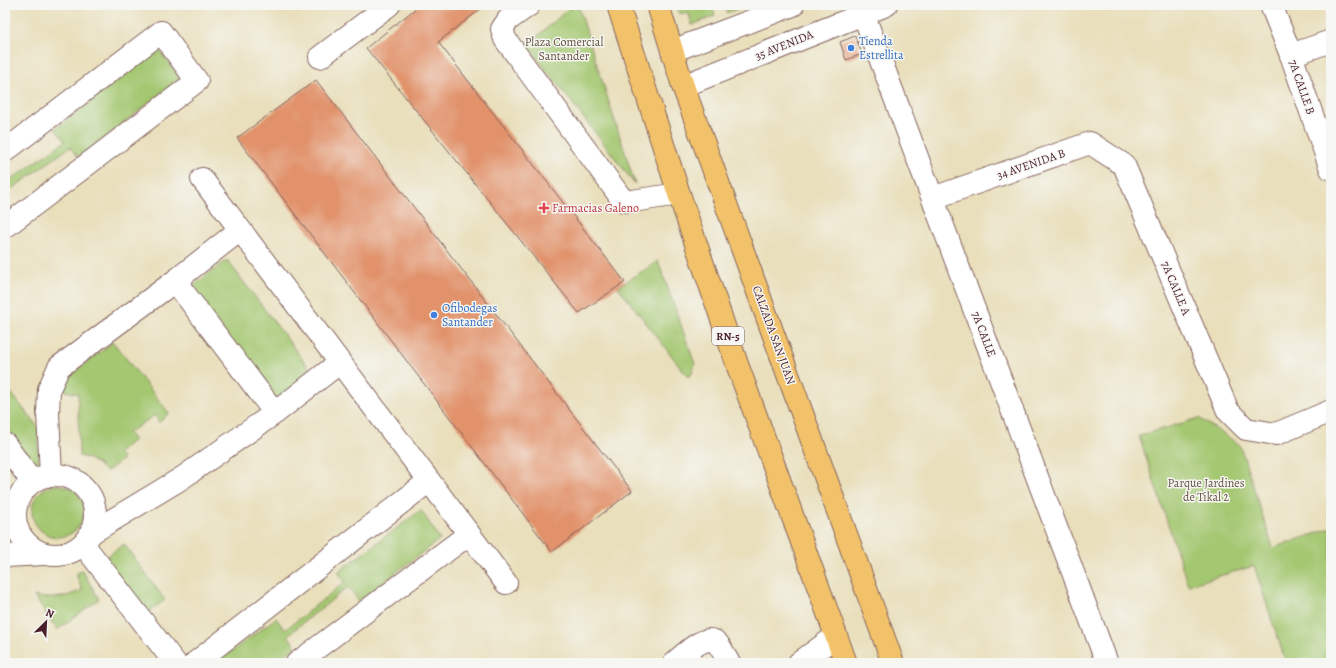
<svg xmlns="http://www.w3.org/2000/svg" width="1336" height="668" font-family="Alegreya,serif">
	<rect width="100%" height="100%" fill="#f6f6f2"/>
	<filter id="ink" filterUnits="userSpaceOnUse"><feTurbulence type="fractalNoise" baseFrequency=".025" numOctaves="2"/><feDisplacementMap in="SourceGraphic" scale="8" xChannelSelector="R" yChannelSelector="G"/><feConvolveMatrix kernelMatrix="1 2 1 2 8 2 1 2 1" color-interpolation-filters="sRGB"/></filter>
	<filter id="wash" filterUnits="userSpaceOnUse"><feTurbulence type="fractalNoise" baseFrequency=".012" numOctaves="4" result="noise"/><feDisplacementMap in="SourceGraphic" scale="16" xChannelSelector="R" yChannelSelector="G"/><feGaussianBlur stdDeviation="0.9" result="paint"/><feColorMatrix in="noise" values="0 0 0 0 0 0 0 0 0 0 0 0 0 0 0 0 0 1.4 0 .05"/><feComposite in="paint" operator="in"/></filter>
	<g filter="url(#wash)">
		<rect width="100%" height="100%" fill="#e9dfbb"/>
		<g fill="#a4c771" stroke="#77734e">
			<path d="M573 5H578L635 184 527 45Z"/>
			<path d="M676 5H712L715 16 692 25 689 14 679 13Z"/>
			<path d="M723 5H747L727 13Z"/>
			<path d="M159 49 180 78 79 158 70 147 5 194V184L65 141 55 129Z"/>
			<path d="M227 260 313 373 276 401 190 288Z"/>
			<path d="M658 261 695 364 692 374 688 377 618 287Z"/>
			<path d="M113 342 169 413 159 423 155 415 128 433 134 440 118 453 123 459 106 472C98 464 91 458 79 456L78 394 65 391 64 380Z"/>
			<path d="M8 389 38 427 39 463 28 465 19 456 5 428V391Z"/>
			<path d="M1199 418 1240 445 1273 548 1331 528V663H1286L1254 566 1188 585 1139 436Z"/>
			<circle cx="58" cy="511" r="26"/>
			<path d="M421 510 440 539 359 601 348 587 288 635 296 647 275 663H216L276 618 285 630 345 582 338 572Z"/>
			<path d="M124 544 165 600 145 614 105 558Z"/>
			<path d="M82 570 99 599 57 630 34 596C53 600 64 598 82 590L76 574Z"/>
		</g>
		<g id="blocks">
			<g fill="#e1926a">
				<path d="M420 5H486L438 42 625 282 579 313 366 48Z"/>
				<path d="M855 36 862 54 846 60 840 42Z"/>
				<path d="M316 80 632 491 552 552 237 138Z"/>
			</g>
		</g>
	</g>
	<g filter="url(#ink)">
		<use href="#blocks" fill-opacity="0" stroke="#82625d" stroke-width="1"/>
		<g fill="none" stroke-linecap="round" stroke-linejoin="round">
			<defs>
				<g id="minor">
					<path d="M529 5 508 20 502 29 505 39 619 195 624 201H632L679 194"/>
					<path d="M860 5 1107 663"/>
					<path d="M1271 5 1291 55 1331 169"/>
					<path d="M672 51 793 5"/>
					<path d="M1291 55 1331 41"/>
					<path d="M320 57 389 5"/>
					<path d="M683 86 886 5"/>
					<path d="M5 151 161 32 197 81 5 227"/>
					<path d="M202 179 506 583"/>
					<path d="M933 198 1090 143 1124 165 1228 411 1246 429 1276 434 1331 411"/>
					<path d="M175 281 275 413"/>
					<path d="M5 444 32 482"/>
					<circle cx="55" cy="515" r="40"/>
					<path d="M51 476 48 413 49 389 59 367 175 281 240 230"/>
					<path d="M91 533 182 478 275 413 339 363"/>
					<path d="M83 544 175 663"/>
					<path d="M5 556 44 554"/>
					<path d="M195 663 429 481"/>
					<path d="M297 663 469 534"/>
					<path d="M674 663C683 656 705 632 717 643 722 648 725 657 729 663"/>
					<path d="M799 663 836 636"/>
				</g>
				<g id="major">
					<path d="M618 5 679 194 737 364 846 663"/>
					<path d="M658 5 683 86 893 663"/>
				</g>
			</defs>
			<use href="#minor" stroke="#82625d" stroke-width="24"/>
			<use href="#major" stroke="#82625d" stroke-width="24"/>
			<use href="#minor" stroke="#fff" stroke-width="22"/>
			<use href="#major" stroke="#f2c26a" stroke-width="22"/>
		</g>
	</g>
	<g fill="#3f7fe0" stroke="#f6f6f2" stroke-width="1.5">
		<circle cx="851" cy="48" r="4"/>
		<circle cx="434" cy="315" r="4"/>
	</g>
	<path fill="#e0444e" stroke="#f6f6f2" stroke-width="1.5" d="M542 202h4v4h4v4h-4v4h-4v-4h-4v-4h4z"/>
	<g text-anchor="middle" stroke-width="3" stroke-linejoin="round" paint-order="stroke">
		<rect fill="#f6f6f2" stroke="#7e6067" stroke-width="1" x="712" y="327" width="32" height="18" rx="3"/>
		<g font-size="11" font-weight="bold" fill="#4a1f2b">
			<text x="728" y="340">RN-5</text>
		</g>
		<g font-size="12" fill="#366cbe" stroke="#f6f6f2" text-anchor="start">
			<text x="859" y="45">Tienda<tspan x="859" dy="14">Estrellita</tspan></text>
			<text x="442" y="312">Ofibodegas<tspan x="442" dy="14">Santander</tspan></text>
		</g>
		<g font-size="12" fill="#655140" stroke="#f6f6f2">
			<text x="564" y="46">Plaza Comercial<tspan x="564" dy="14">Santander</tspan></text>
			<text x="1206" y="487">Parque Jardines<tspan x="1206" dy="14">de Tikal 2</tspan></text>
		</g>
		<g font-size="12" fill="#4a1f2b" stroke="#f6f6f2">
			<text transform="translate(784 45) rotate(-22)" y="4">35 AVENIDA</text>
			<text transform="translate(1302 87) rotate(71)" y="4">7A CALLE B</text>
			<text transform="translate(1031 164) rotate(-19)" y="4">34 AVENIDA B</text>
			<text transform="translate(1176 288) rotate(67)" y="4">7A CALLE A</text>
			<text transform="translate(984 334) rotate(69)" y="4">7A CALLE</text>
			<text transform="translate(774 335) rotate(70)" y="4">CALZADA SAN JUAN</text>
		</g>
		<g font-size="12" fill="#be3a42" stroke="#f6f6f2" text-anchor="start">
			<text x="552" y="212">Farmacias Galeno</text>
		</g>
	</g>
	<rect width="1336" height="668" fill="none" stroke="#f6f6f2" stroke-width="20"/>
	<g transform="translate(46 622) rotate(24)" stroke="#f6f6f2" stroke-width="3" paint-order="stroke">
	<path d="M0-3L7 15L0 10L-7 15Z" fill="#4a1f2b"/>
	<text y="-6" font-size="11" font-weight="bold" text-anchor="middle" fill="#4a1f2b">N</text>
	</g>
</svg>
